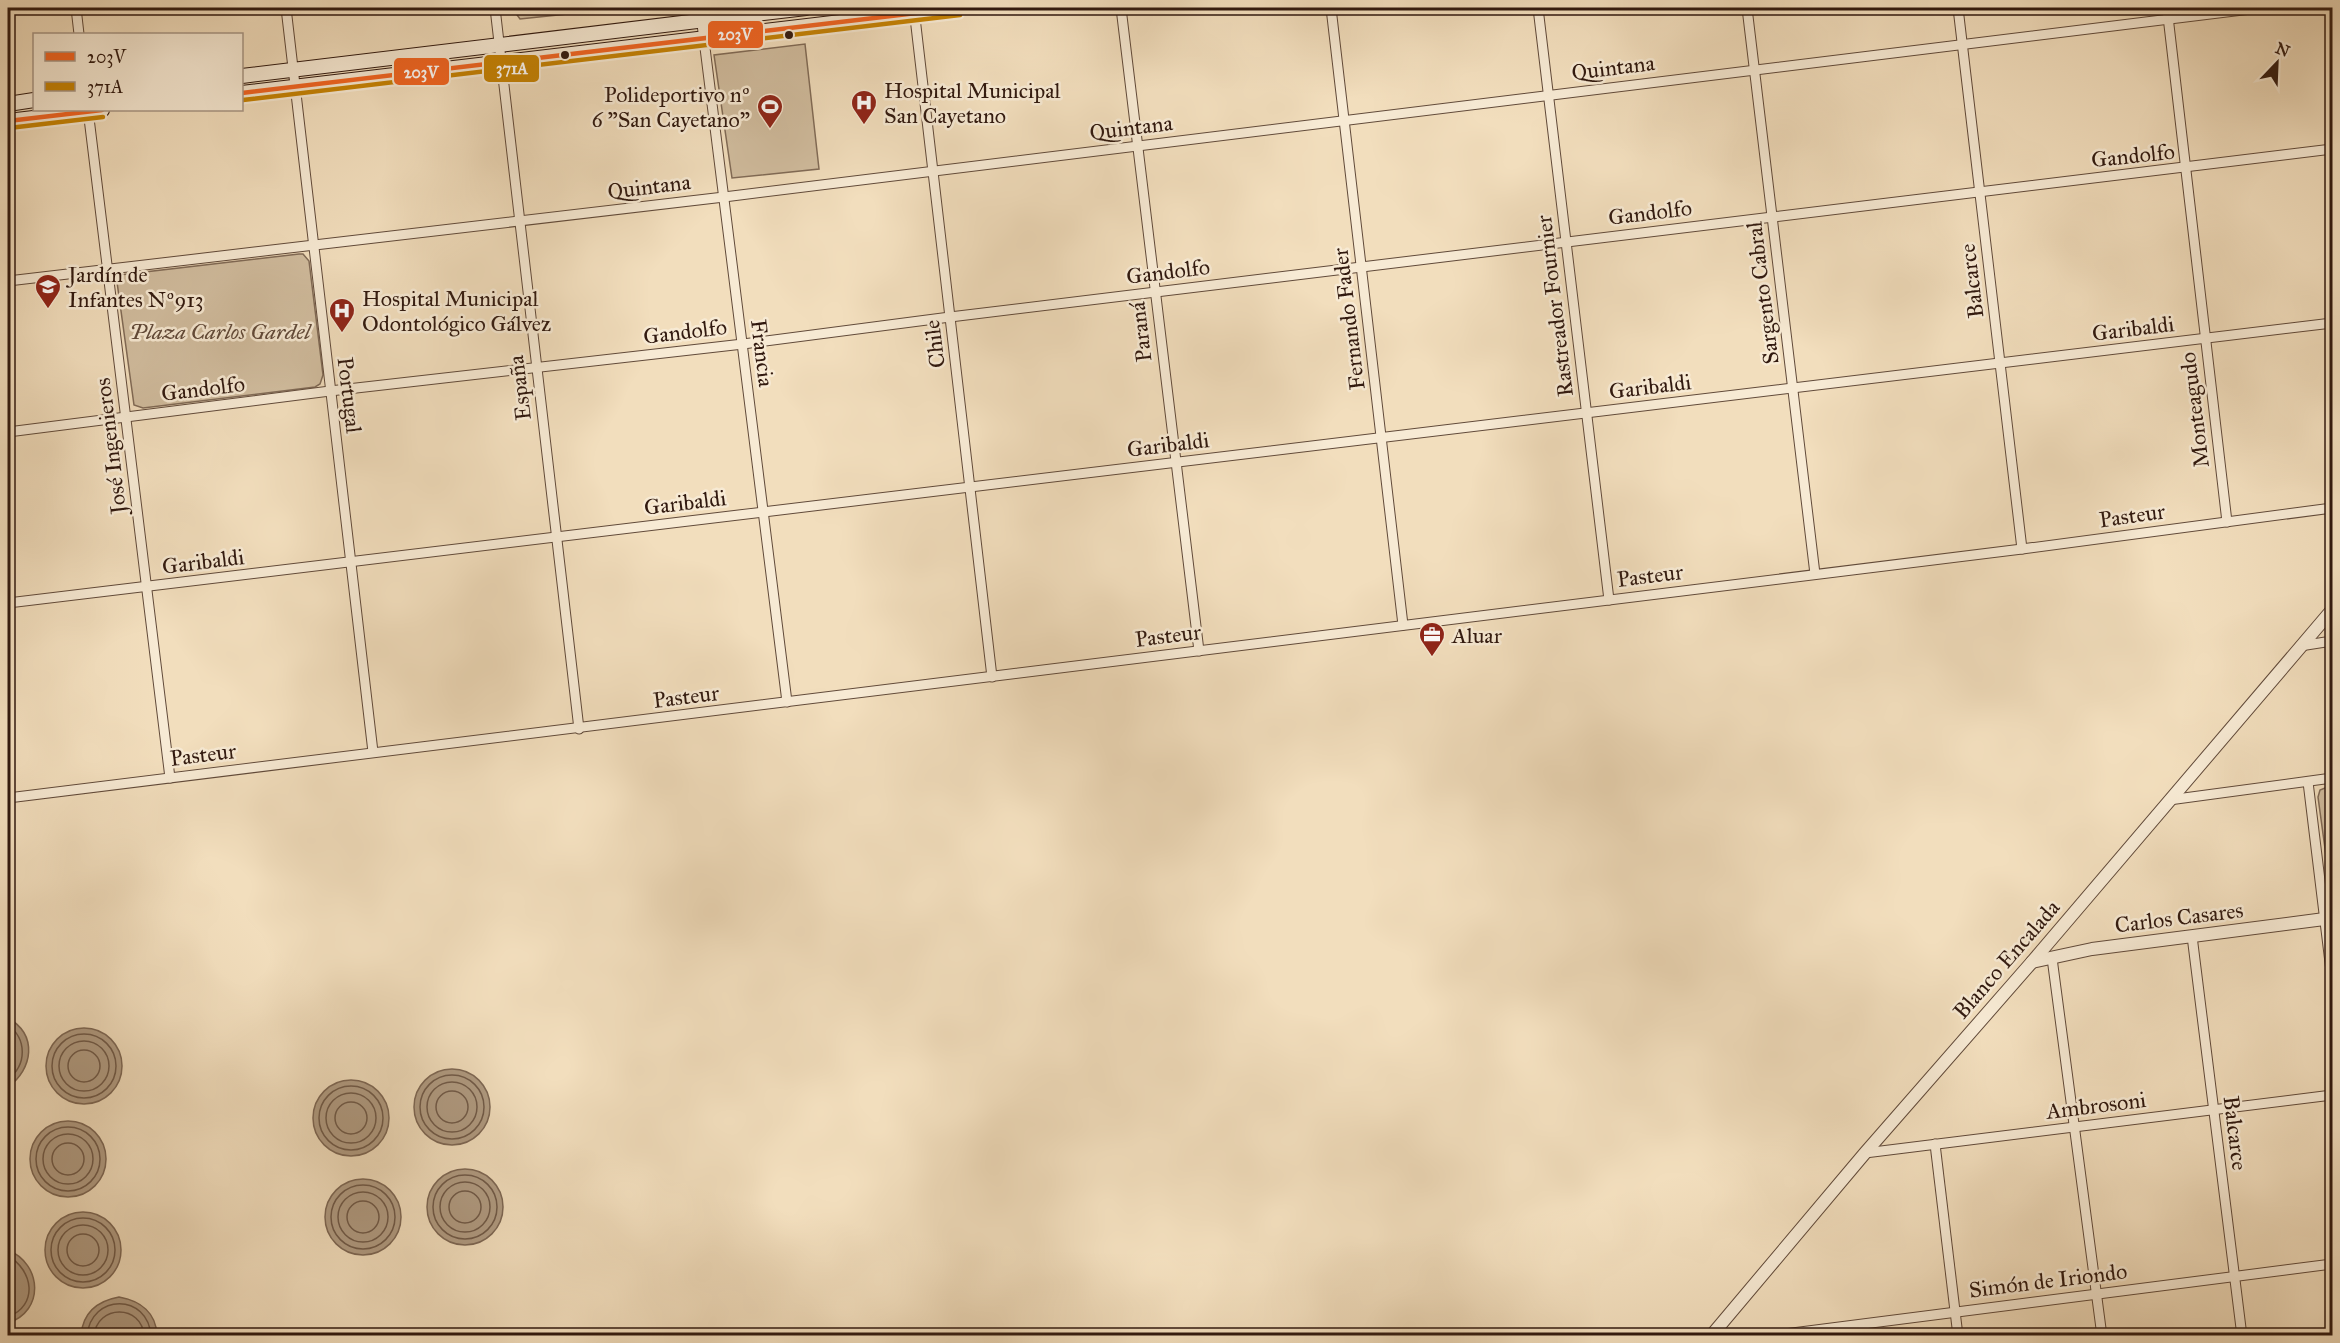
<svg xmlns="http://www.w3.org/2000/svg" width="2340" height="1343" font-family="'IM FELL Great Primer',serif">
	<rect width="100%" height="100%" fill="#f2debd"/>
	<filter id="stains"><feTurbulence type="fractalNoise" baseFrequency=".00333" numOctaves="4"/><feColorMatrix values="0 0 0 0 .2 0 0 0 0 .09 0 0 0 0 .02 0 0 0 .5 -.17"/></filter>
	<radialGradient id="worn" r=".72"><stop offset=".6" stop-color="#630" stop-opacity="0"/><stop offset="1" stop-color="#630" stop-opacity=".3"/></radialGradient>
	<g fill="#d1bd9f" stroke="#816b57" stroke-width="1.5">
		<path d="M512 8H566L567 14 520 19Z"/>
		<path d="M805 44 819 169 732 178 714 55Z"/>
		<path d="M299 254H303L309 261 323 375 320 384 315 387 143 408 134 405 117 282 119 275Z"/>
		<path d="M2332 785V900L2318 797 2320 790Z"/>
	</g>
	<g fill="#b09b82" stroke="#7d6754" stroke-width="1.5">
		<path d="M8 1018C38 1035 33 1069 8 1087Z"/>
		<circle cx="84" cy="1066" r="38"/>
		<circle cx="452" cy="1107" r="38"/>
		<circle cx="351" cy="1118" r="38"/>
		<circle cx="68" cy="1159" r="38"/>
		<circle cx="465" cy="1207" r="38"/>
		<circle cx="363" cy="1217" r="38"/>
		<circle cx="83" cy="1250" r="38"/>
		<path d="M8 1250C42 1264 45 1311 8 1323Z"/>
		<path d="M119 1297C141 1301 156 1313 157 1335H81C83 1312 97 1301 119 1297Z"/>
	</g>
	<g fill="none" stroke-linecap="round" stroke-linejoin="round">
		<g stroke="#705a48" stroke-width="1.5">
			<path d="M8 1025C27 1039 27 1065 8 1079"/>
			<circle cx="84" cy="1066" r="32"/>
			<circle cx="84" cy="1066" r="25"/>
			<circle cx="84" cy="1066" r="16"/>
			<circle cx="452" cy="1107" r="32"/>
			<circle cx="452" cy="1107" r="25"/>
			<circle cx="351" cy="1118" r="32"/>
			<circle cx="452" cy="1107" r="16"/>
			<circle cx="351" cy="1118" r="25"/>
			<circle cx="351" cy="1118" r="16"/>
			<circle cx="68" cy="1159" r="32"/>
			<circle cx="68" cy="1159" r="25"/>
			<circle cx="68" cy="1159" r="16"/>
			<circle cx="465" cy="1207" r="32"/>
			<circle cx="465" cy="1207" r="25"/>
			<circle cx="363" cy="1217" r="32"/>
			<circle cx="465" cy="1207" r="16"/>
			<circle cx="363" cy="1217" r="25"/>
			<circle cx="363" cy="1217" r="16"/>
			<circle cx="83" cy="1250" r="32"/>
			<circle cx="83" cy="1250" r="25"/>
			<circle cx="83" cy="1250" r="16"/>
			<path d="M8 1256C33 1270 39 1305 8 1317"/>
			<path d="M87 1336C91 1293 148 1293 151 1336"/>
			<path d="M94 1336C97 1304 142 1304 144 1336"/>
		</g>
		<defs>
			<g id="minor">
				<path d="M76 8 79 34"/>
				<path d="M286 8 373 752"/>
				<path d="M495 8 579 729"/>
				<path d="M700 8 787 702"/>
				<path d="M1121 8 1199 651"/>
				<path d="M1331 8 1403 625"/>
				<path d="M1538 8 1609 600"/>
				<path d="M1747 8 1815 574"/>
				<path d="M1958 8 2022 549"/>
				<path d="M2167 8 2227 522"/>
				<path d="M914 9 992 677"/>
				<path d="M88 110 170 778"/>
				<path d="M8 281 724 197 2259 8"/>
				<path d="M8 432 330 391 743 344 950 317 2332 149"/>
				<path d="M8 603 2332 323"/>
				<path d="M2300 646 2332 641"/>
				<path d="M2308 782 2332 979"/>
				<path d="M8 798 2022 549 2332 508"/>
				<path d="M2169 800 2332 778"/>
				<path d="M2192 936 2242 1336"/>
				<path d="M2052 958 2102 1336"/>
				<path d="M1935 1144 1958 1336"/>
				<path d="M1865 1153 2332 1095"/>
				<path d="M1769 1336 2332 1264"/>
			</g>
			<g id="tertiary">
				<path d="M2032 962 2092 949 2332 918"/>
				<path d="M1711 1336 1865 1153 2032 962 2332 610"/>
			</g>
			<g id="secondary">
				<path d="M242 76 806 8"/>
				<path d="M242 93 959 8"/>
				<path d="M8 104 34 100"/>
				<path d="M8 121 102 110"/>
			</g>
		</defs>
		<use href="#minor" stroke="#614a3a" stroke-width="11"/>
		<use href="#tertiary" stroke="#614a3a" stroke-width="14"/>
		<use href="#secondary" stroke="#31190f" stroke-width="16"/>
		<use href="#minor" stroke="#f7ead4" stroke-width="9"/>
		<use href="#tertiary" stroke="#f7ead4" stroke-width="12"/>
		<use href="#secondary" stroke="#f7ead4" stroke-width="14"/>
		<defs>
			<g id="bus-1">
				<path d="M242 93 959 8"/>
				<path d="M8 121 102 110"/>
			</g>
			<g id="bus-2">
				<path d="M243 100 960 15"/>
				<path d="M9 128 103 117"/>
			</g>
		</defs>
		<use href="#bus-1" stroke="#f7ead4" stroke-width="9"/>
		<use href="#bus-2" stroke="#f7ead4" stroke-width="9"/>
		<use href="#bus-1" stroke="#f26522" stroke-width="4.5"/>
		<use href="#bus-2" stroke="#c68304" stroke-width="4.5"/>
	</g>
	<defs>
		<symbol id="hospital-pin" viewBox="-11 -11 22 30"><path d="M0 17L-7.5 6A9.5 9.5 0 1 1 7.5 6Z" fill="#8f2418" stroke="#f7ead4"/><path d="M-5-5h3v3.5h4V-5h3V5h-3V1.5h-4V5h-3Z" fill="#fff"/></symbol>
		<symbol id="stadium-pin" viewBox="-11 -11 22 30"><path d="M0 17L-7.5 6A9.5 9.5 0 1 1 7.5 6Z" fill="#8f2418" stroke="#f7ead4"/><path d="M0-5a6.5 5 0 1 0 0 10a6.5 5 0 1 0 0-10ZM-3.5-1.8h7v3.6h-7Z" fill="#fff"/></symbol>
		<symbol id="school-pin" viewBox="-11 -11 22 30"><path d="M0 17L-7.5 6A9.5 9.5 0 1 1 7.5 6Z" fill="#8f2418" stroke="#f7ead4"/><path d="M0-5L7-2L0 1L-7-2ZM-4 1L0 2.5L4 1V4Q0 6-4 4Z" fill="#fff"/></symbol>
		<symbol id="office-pin" viewBox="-11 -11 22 30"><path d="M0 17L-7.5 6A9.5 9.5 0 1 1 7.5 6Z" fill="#8f2418" stroke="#f7ead4"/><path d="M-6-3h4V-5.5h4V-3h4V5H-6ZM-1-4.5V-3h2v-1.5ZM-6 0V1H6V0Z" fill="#fff"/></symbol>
	</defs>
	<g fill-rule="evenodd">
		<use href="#hospital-pin" x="849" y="88" width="30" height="40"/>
		<use href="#stadium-pin" x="755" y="92" width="30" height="40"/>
		<use href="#school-pin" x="33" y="272" width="30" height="40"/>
		<use href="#hospital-pin" x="327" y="296" width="30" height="40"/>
		<use href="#office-pin" x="1417" y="620" width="30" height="40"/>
	</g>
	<g fill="#31190f" stroke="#f7ead4" stroke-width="2">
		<circle cx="789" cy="35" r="5"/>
		<circle cx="565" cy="55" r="5"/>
	</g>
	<g text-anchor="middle" stroke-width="5" stroke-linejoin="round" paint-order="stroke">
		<g font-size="22" fill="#31190f" stroke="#f7ead4">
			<text transform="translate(1613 67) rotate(-7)" y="8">Quintana</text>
			<text transform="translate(1131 127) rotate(-7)" y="8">Quintana</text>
			<text transform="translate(2133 155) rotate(-6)" y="8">Gandolfo</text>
			<text transform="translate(649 186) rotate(-7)" y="8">Quintana</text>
			<text transform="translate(1650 212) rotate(-7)" y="8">Gandolfo</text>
			<text transform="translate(1168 271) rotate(-7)" y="8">Gandolfo</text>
			<text transform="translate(1971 281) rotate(-97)" y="8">Balcarce</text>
			<text transform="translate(1762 293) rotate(-97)" y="8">Sargento Cabral</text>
			<text transform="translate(1554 306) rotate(-97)" y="8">Rastreador Fournier</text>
			<text transform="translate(1348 319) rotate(-97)" y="8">Fernando Fader</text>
			<text transform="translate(2133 328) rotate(-7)" y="8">Garibaldi</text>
			<text transform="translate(685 331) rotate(-7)" y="8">Gandolfo</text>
			<text transform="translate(1140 332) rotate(-97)" y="8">Paraná</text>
			<text transform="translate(934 344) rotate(-97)" y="8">Chile</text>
			<text transform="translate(763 353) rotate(83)" y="8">Francia</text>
			<text transform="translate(1650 386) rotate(-7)" y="8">Garibaldi</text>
			<text transform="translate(203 388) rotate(-7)" y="8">Gandolfo</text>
			<text transform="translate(519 388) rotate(-97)" y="8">España</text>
			<text transform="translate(350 395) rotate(83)" y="8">Portugal</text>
			<text transform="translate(2194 410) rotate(-97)" y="8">Monteagudo</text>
			<text transform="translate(1168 444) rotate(-7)" y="8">Garibaldi</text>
			<text transform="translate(110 446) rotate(-97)" y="8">José Ingenieros</text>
			<text transform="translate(685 502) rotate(-7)" y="8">Garibaldi</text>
			<text transform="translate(2132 515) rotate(-8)" y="8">Pasteur</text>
			<text transform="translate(203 561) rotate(-7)" y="8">Garibaldi</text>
			<text transform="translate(1650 575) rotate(-7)" y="8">Pasteur</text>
			<text transform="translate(1168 635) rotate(-7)" y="8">Pasteur</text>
			<text transform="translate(686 696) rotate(-7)" y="8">Pasteur</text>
			<text transform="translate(203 754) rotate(-7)" y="8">Pasteur</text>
			<text transform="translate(2179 917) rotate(-7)" y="8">Carlos Casares</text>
			<text transform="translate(2006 959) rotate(-49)" y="8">Blanco Encalada</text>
			<text transform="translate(2096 1105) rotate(-7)" y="8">Ambrosoni</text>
			<text transform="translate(2236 1133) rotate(83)" y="8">Balcarce</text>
			<text transform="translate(2048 1280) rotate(-7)" y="8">Simón de Iriondo</text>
		</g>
		<g font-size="22" fill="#31190f" stroke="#f7ead4" text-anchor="start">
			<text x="884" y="98">Hospital Municipal<tspan x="884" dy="25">San Cayetano</tspan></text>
			<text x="750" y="102" text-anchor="end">Polideportivo nº<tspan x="750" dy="25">6 "San Cayetano"</tspan></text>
			<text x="68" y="282">Jardín de<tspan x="68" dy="25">Infantes Nº913</tspan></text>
			<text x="362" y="306">Hospital Municipal<tspan x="362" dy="25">Odontológico Gálvez</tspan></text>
			<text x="1452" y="643">Aluar</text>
		</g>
		<g font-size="22" font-style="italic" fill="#614a3a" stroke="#f7ead4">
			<text x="220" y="339">Plaza Carlos Gardel</text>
		</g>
	</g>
	<g stroke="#f7ead4" stroke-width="2">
		<rect x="707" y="20" width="57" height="29" rx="6" fill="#f26522"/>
		<rect x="483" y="54" width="57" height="29" rx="6" fill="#c68304"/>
		<rect x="393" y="57" width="57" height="29" rx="6" fill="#f26522"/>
	</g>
	<g font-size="16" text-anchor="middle" font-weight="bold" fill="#fff">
		<text x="735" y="40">203V</text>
		<text x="512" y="74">371A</text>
		<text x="421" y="78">203V</text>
	</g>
	<rect width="2340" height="1343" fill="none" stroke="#f2debd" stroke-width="30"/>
	<rect x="9" y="9" width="2322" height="1325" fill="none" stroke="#31190f" stroke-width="3"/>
	<rect x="15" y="15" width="2310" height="1313" fill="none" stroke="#31190f" stroke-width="1.5"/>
	<rect x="33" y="33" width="210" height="78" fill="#f7ead4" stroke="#a89685" stroke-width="1.5"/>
	<rect x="45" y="52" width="30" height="9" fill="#f26522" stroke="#a89685" stroke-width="1.5"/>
	<text x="87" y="63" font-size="18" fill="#31190f">203V</text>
	<rect x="45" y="82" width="30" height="9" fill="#c68304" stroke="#a89685" stroke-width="1.5"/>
	<text x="87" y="93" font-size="18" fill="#31190f">371A</text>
	<g transform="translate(2277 63) rotate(23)" stroke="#f7ead4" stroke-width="4.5" paint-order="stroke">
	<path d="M0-4.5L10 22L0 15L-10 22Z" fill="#31190f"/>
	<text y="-9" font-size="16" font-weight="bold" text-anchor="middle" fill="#31190f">N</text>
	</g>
	<rect width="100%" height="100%" filter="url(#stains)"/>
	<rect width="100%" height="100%" fill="url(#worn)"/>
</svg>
